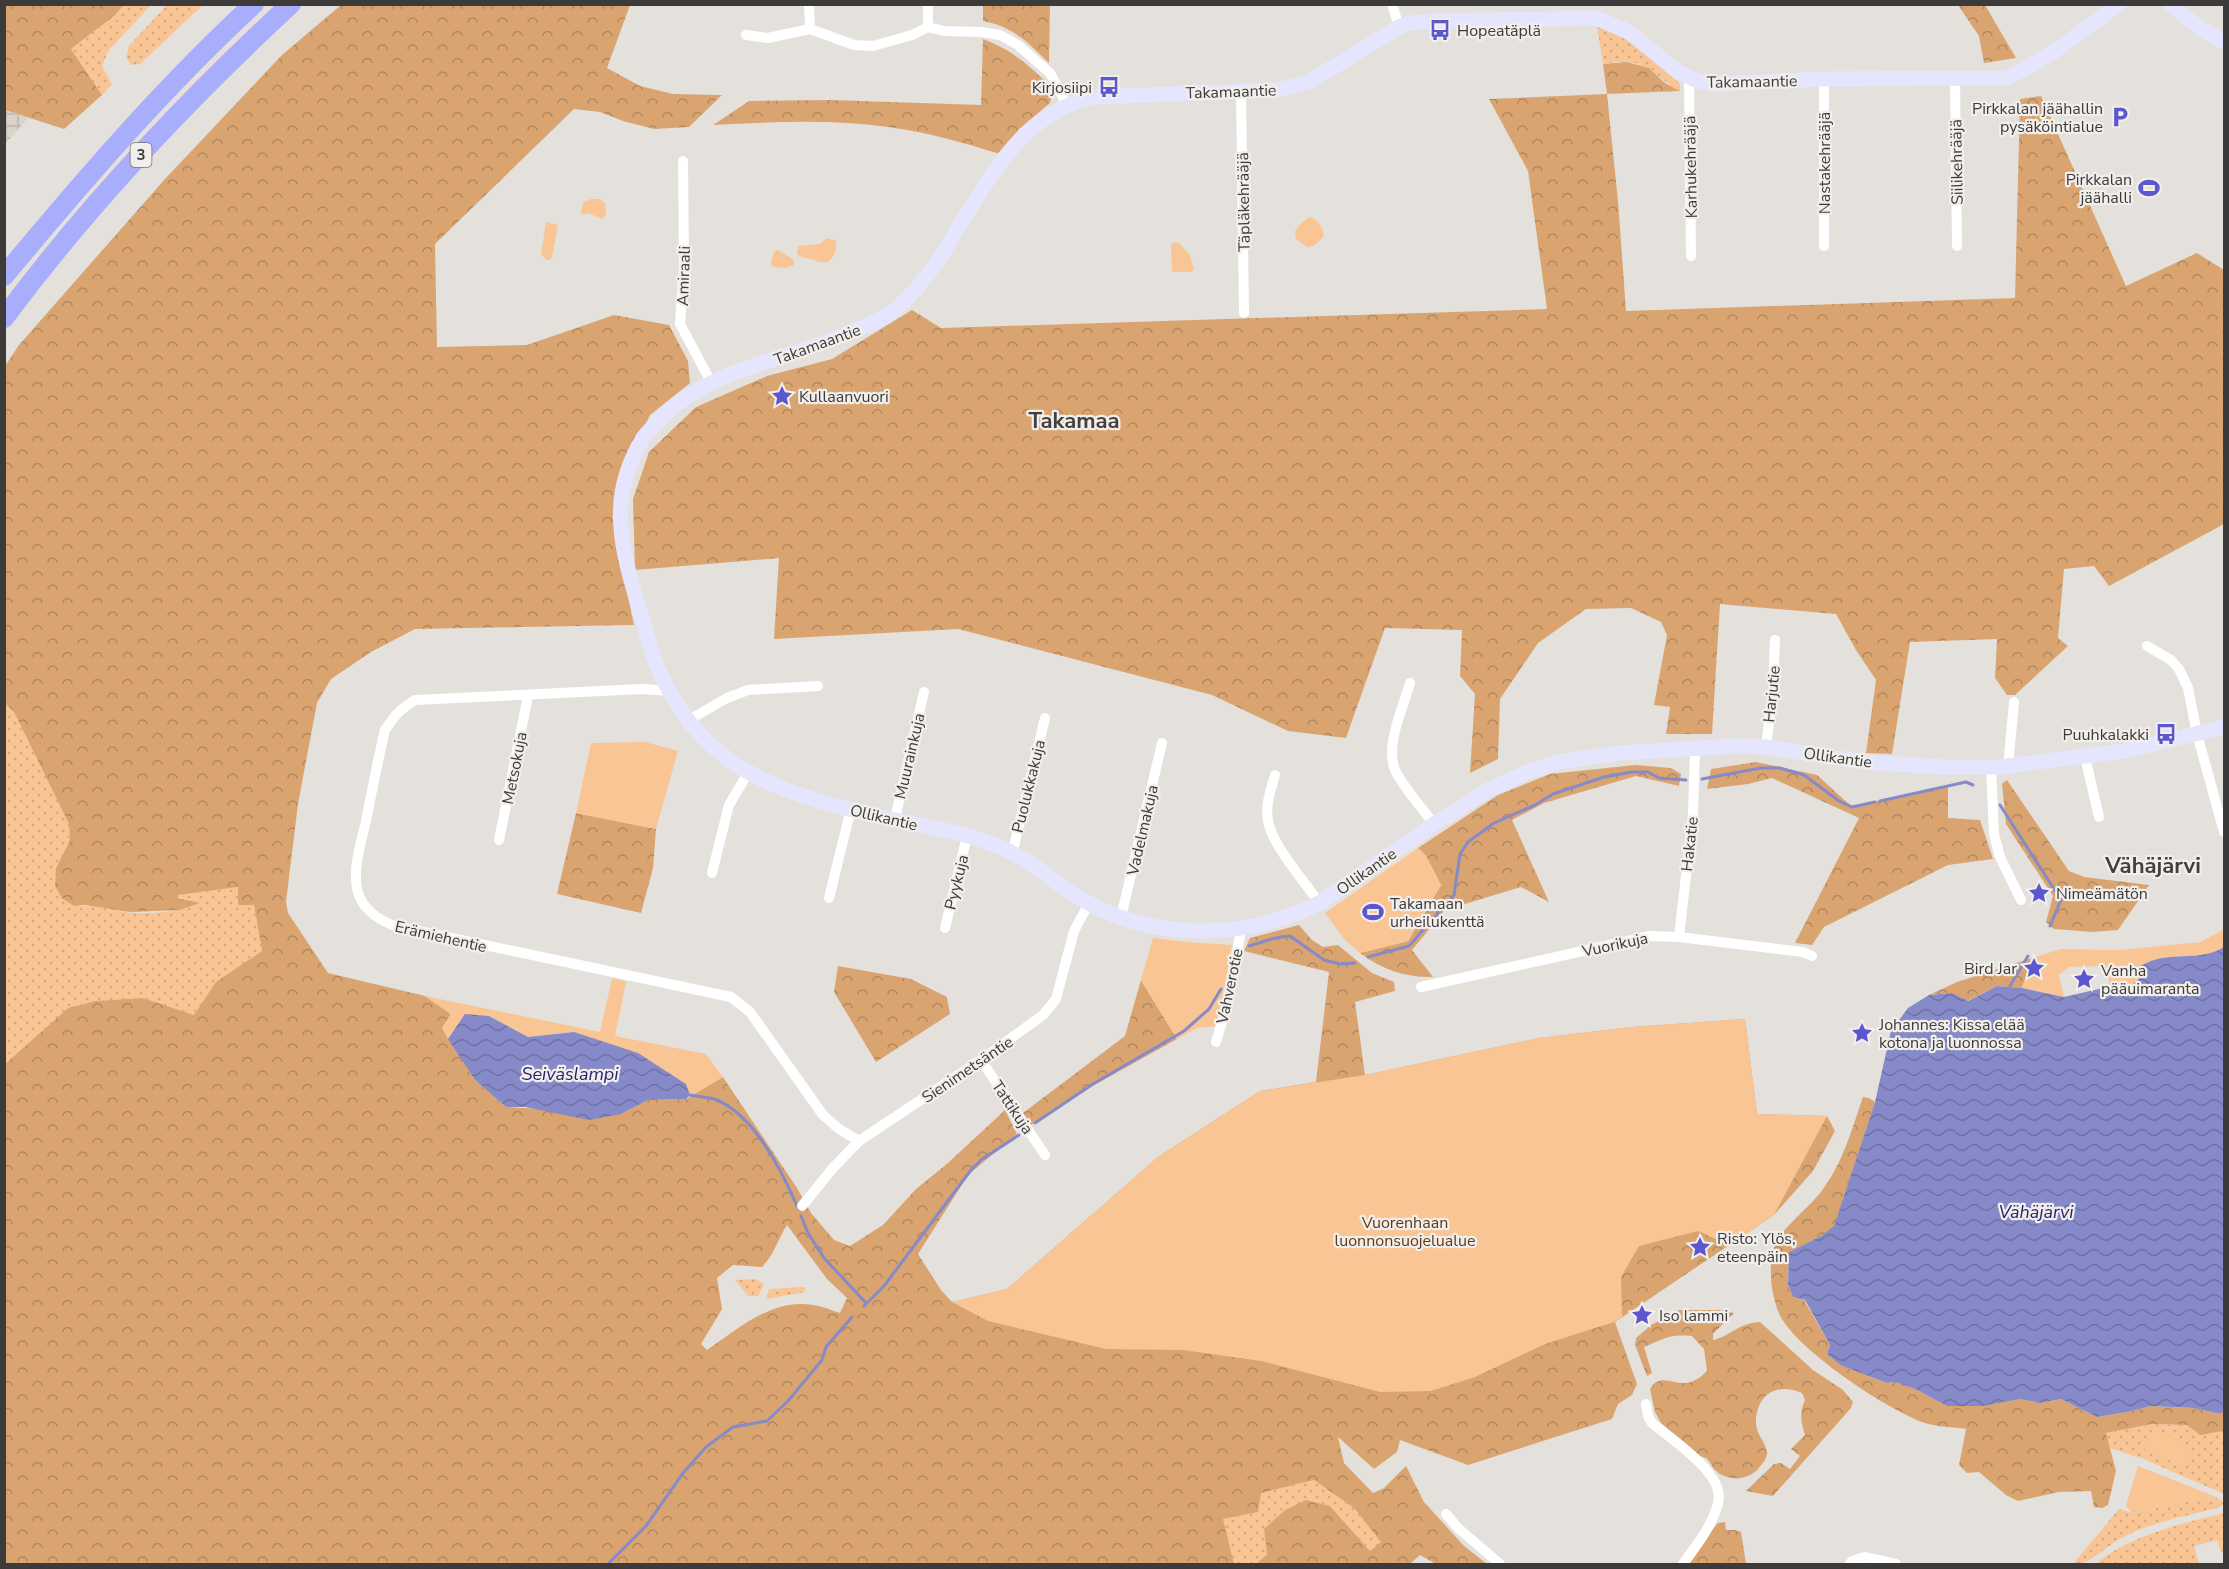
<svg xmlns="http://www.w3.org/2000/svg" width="2229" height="1569" font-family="'Nunito Sans',sans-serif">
	<defs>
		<pattern id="industrial-grid" width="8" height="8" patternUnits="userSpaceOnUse" patternTransform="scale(1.5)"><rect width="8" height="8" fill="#dbd3ca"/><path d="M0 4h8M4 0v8" fill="none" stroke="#bdb6ae"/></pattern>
		<pattern id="grass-dots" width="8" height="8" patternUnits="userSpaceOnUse" patternTransform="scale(1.5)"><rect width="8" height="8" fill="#f9c594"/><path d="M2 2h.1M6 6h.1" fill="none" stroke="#d6aa80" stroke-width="1.8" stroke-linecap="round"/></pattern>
		<pattern id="forest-crowns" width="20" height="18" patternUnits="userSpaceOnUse" patternTransform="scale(1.5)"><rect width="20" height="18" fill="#daa471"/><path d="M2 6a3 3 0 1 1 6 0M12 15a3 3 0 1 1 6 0" fill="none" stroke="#b2875e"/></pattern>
		<pattern id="water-waves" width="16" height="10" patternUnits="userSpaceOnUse" patternTransform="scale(1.5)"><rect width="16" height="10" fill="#868ac8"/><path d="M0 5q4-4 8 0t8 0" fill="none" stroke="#6f72a3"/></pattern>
	</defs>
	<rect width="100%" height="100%" fill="#e4e1dd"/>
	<path fill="url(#industrial-grid)" d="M5 110 28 118 5 144 4 110Z"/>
	<g fill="url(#grass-dots)">
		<path d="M124 5H151L109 50 102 66 112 84 102 95 71 49 114 16Z"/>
		<path d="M167 5H203L140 64 131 65 126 57 129 46Z"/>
		<path d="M1597 26C1629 36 1655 62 1680 84V91C1662 81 1648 63 1627 62 1619 61 1610 63 1603 64Z"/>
		<path d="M5 703 14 712 69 824 70 840 56 868 55 886 74 906C91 905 108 909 125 912 147 915 179 912 199 903L177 897V895L238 887 254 904 262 951 241 966 194 1015 143 998 95 1001 68 1008 5 1064Z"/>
		<path d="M756 1279 764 1284 758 1296H748L735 1280Z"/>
		<path d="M805 1287V1292L766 1299 769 1289Z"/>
		<path d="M2152 1424 2187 1425 2213 1432 2222 1431 2224 1426V1494L2141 1458 2110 1448 2106 1433Z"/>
		<path d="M1314 1480 1355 1509 1382 1542 1370 1551 1330 1506 1267 1554 1256 1564H1234L1222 1519 1258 1512 1260 1493Z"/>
		<path d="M2214 1496 2221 1500 2224 1504 2218 1508C2183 1517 2143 1523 2112 1544 2099 1553 2089 1564 2073 1564L2119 1509 2133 1513Z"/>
		<path d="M2224 1513V1551L2221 1552 2217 1540 2194 1546 2199 1564H2095C2133 1534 2178 1525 2224 1513Z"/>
	</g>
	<g fill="url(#forest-crowns)" fill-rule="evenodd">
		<path d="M5 4 124 5 114 16 71 49 102 95 64 129 5 110Z"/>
		<path d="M341 5H630L607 68 640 86 673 94 722 95 689 127 654 129 623 121 600 112 574 109 435 244 437 347 527 345 614 315 669 325 688 361 690 383 650 415 622 471 617 544 634 625 415 629 371 652 331 679 317 703 298 804 286 902 288 913 328 973 425 996 451 1014 442 1028 475 1080 506 1107 621 1114 648 1100 686 1099 723 1077 797 1188 811 1213 834 1240 850 1246 883 1225 916 1189 948 1163 1005 1110 1017 1134 968 1175 918 1254 941 1290 952 1302 1007 1289 1158 1157 1260 1091 1316 1082 1329 972 1244 951 1250 938 1299 925 1312 940 1323 947 1338 945 1372 973 1394 982 1395 991 1355 1002 1365 1075 1539 1038 1632 1027 1745 1019 1757 1114 1827 1116 1835 1131 1813 1171 1774 1215 1615 1322 1637 1384 1632 1395 1618 1404 1612 1419 1468 1465 1400 1440 1397 1452 1374 1469 1338 1437 1344 1463 1373 1493 1384 1488 1406 1466 1424 1502 1464 1546 1487 1564H1436L1420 1555 1410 1564H1256L1267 1554 1264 1529 1285 1510 1306 1500 1330 1506 1370 1551 1381 1542 1355 1509 1314 1480 1261 1493 1258 1512 1223 1519 1234 1564H5V1064L68 1008 95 1001 143 998 194 1015 216 982 262 951 254 905H238V887L178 895V898L200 903 180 910 129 912 85 905 74 906 62 898 55 886 56 868 70 840 69 824 14 712 5 703V366L19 345 165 179 282 55ZM787 1225 827 1279 847 1298 840 1313C831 1310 822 1306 813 1305 772 1298 738 1329 707 1350L701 1344 722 1309 717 1278 733 1265 762 1267C774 1255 778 1239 787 1225Z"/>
		<path d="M983 5H1050L1049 63C1027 42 1014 27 983 21Z"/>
		<path d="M1958 5H1985L2016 58 1984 63 1979 36Z"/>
		<path d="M983 39C1013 50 1031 67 1053 89L1050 103 1019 129 1000 154C964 143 927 132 888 127 831 119 771 122 713 125L749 101 830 100 981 105Z"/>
		<path d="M1627 62 1649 68 1665 83 1680 91 1607 94 1618 201 1626 311 2015 298 2020 99 2041 96 2126 286 2197 253 2224 270V524L2109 586 2094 566 2064 569 2058 638 2068 646 2015 695H2007L1995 678 1997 639 1910 642 1892 754 1866 753 1876 680 1856 650 1836 614 1720 604 1712 734H1666L1670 707 1654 705 1667 635 1661 622 1631 608 1586 609 1538 643 1500 699 1498 759 1470 773 1475 694 1460 676 1462 630 1385 628 1346 738 1288 731 1212 695 958 629 774 639 779 558 635 570 633 499 649 452 696 407 767 376 832 359 912 310 941 328 1547 309 1528 171 1489 99 1607 94 1603 64Z"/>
		<path d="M1756 762 1817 775 1851 806 1948 787V818L1980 820 1993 859 1948 865 1824 927 1812 945 1795 943 1859 818 1772 778 1748 784 1707 789 1711 769Z"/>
		<path d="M1635 765 1671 768 1681 774 1679 786 1636 776 1544 803 1512 820 1549 902 1521 887 1445 910 1412 950 1433 977C1404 977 1383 970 1360 953L1408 941 1441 885 1426 856 1418 848 1498 795 1550 774Z"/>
		<path d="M2007 780 2069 871 2084 877 2149 885 2118 930 2092 932 2054 929 2046 922 2053 896 2006 824 2002 784Z"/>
		<path d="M576 813 656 829 653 868 641 913 557 894Z"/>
		<path d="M2032 958 2022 988 1997 986 1967 1001 1952 993 1929 995 1957 982Z"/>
		<path d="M838 966 911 979 947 997 950 1014 876 1062 834 992Z"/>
		<path d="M1141 980 1177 1039 1073 1097 1031 1125 1023 1113 1125 1036Z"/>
		<path d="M1863 1097 1869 1098 1875 1102 1834 1227 1821 1236 1789 1252 1788 1285 1793 1297 1804 1300 1830 1345 1827 1354 1840 1365 1887 1383 1895 1382 1915 1389 1947 1406H1983L2021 1399 2040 1403 2061 1399 2097 1417 2127 1412 2151 1406 2194 1408 2219 1414 2224 1411 2223 1431 2200 1435 2187 1425 2152 1424 2106 1433 2116 1471 2108 1505 2102 1508 2094 1507 2091 1491 2059 1492 2018 1501 2006 1495 1979 1472 1967 1473 1959 1465 1966 1429C1953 1427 1937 1427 1925 1423 1889 1411 1791 1347 1778 1311 1771 1292 1768 1268 1774 1248 1779 1229 1811 1207 1823 1189 1843 1162 1852 1129 1863 1097Z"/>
		<path d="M1679 1310H1719L1734 1313 1713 1334V1340C1731 1336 1738 1323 1760 1322L1813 1370 1843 1390 1853 1402 1851 1408 1773 1496 1746 1491 1774 1464 1781 1463 1790 1469 1800 1456 1791 1449 1805 1435C1801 1422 1799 1413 1805 1400L1802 1393C1777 1382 1756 1394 1756 1423 1756 1434 1766 1442 1767 1453 1767 1459 1762 1464 1758 1469 1747 1481 1726 1482 1714 1469 1711 1465 1710 1461 1706 1458L1700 1456 1661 1423 1655 1412 1650 1389C1660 1371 1676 1387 1691 1382 1697 1380 1703 1375 1707 1371L1704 1349 1692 1336C1667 1334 1665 1339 1644 1347L1652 1373 1647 1376 1635 1345 1636 1338 1651 1325Z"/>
		<path d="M1725 1522 1726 1530H1735L1741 1532 1746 1564H1689L1707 1536 1718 1523Z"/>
	</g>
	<g fill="#f9c594">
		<path d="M591 199H599L605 203 606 215 602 219 588 213 581 215 583 202Z"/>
		<path d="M1310 217C1319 221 1322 225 1324 236L1314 246 1307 247 1296 239 1295 231 1301 223Z"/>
		<path d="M546 222 558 225 552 257 551 259 547 260 541 255Z"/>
		<path d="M827 238 836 241C838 249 832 265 821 262 818 262 815 260 811 259 805 258 802 258 797 254L798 246 820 244Z"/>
		<path d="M1178 242 1190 255 1194 270 1191 272H1172L1171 246 1172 243Z"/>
		<path d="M778 250 794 260V265L785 268 772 267 771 261 775 251Z"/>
		<path d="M645 742 678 751 656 829 576 813 591 743Z"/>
		<path d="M1418 848 1426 856 1441 885 1408 941 1360 953 1345 940 1325 913Z"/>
		<path d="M2224 929V947C2219 950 2212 953 2206 954 2180 959 2160 952 2136 969L2139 979 2127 989H2109V974L2103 966 2069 967 2059 975 2064 997 2022 988 2032 958 2061 949 2119 950 2201 942Z"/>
		<path d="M1153 938 1186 942 1232 945 1217 1026 1197 1028 1177 1039 1141 980Z"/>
		<path d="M612 978 626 982 615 1036 706 1054 723 1077 686 1099 690 1095 574 1032 528 1037 489 1016 465 1015 448 1039 442 1028 451 1014 425 996 600 1032Z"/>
		<path d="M1745 1019 1757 1114 1827 1116 1774 1215 1729 1245 1698 1231 1639 1246 1621 1277 1622 1317 1614 1322 1545 1344 1475 1377 1431 1391 1380 1392 1261 1361 1183 1350 1106 1349 988 1321 952 1302 1007 1289 1158 1157 1260 1091 1365 1075 1539 1038 1632 1027Z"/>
		<path d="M2153 1429 2193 1447 2184 1467 2144 1449Z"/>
		<path d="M2138 1466 2214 1496 2132 1513 2126 1505Z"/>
	</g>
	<g fill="url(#water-waves)">
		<path d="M2224 947V1411L2220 1414 2194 1408 2151 1406 2127 1412 2097 1417 2061 1399 2040 1403 2021 1399 1983 1406H1947L1915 1389 1895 1382 1887 1383 1840 1365 1827 1354 1830 1345 1805 1300 1793 1297 1788 1285 1789 1252 1821 1236 1834 1226 1875 1102 1891 1031 1908 1008 1929 995 1952 993 1968 1001 1997 986 2022 988 2064 997 2103 988 2115 991 2127 989 2139 979 2136 969C2160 952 2180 959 2206 954 2212 953 2219 950 2224 947Z"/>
		<path d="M465 1014 489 1016 528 1037 574 1032 638 1053 686 1084 690 1095 686 1099 648 1100 621 1114 589 1120 525 1107H506L475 1080 448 1039Z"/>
	</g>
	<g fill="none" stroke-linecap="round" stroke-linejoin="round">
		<g stroke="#868ac8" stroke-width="3">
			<path d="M1702 779 1761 768H1780L1804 775 1839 801 1852 807 1875 802"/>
			<path d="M1880 801 1966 782 1973 785"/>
			<path d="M2000 805 2061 900 2050 926"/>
			<path d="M1249 946 1275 938 1290 936 1324 960 1340 964 1355 963"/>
			<path d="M1368 957 1409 946 1454 895 1460 854 1468 842 1494 823 1535 805 1553 794 1604 777 1632 772H1648L1659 778 1686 780"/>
			<path d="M2010 986 2028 956"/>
			<path d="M690 1095C699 1097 710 1097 717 1100 754 1116 782 1171 797 1206"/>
			<path d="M1035 1123 1093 1084 1184 1031 1209 1009 1221 989"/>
			<path d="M801 1216 808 1233 824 1258 866 1303"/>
			<path d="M864 1306 884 1286 971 1170 981 1160 1019 1135"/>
			<path d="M608 1564 646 1526 683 1473 706 1447 733 1427 767 1421 788 1401 822 1360 826 1347 852 1317"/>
		</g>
		<g stroke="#fff" stroke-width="10">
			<path d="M809 4 810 29"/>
			<path d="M928 4V27"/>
			<path d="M1392 4 1399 27"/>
			<path d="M746 35 768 38 810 29 854 45 873 46 912 35 928 27 944 31 982 32 1000 35 1018 45 1050 73 1067 105"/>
			<path d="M1689 77 1691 256"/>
			<path d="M1824 79V246"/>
			<path d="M1955 79 1957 246"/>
			<path d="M1241 91 1244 313"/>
			<path d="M683 161 684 265 680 324 711 382"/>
			<path d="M2147 646 2171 660 2179 669 2188 688 2197 734 2224 832"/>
			<path d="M1410 683C1403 707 1385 746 1395 770 1401 784 1424 811 1434 824"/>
			<path d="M669 691 642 689 415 700C398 711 396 714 385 730 378 760 372 790 366 821 361 843 353 866 357 889 361 908 378 920 395 926L731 997 750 1012 823 1115 839 1129 859 1141"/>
			<path d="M687 721 727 698 748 690 818 686"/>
			<path d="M1766 747 1773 688 1775 640"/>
			<path d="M2085 757 2099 817"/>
			<path d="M2008 766 2014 702"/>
			<path d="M1991 767 1994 834 2000 857 2021 900"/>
			<path d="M1275 775C1271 789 1265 805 1268 821 1272 844 1300 876 1314 896L1321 902"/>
			<path d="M896 820 897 810 924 692"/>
			<path d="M499 840 528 696"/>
			<path d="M1012 854 1045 718"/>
			<path d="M712 873 729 805 748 773"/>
			<path d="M829 898 851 809"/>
			<path d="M1121 917 1162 743"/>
			<path d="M945 928 967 836"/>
			<path d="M1679 937 1693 814 1695 750"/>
			<path d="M1421 987 1650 936 1679 937 1803 952 1812 956"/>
			<path d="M1216 1042 1228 1002 1241 930"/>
			<path d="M981 1060 1045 1155"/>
			<path d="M802 1206 833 1168 859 1141 981 1060 1043 1015 1056 999 1074 931 1089 903"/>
			<path d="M1646 1404 1648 1416 1652 1423C1672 1440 1726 1474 1718 1503 1713 1525 1696 1546 1683 1564"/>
			<path d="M1446 1514 1458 1528 1500 1564"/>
			<path d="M1850 1564 1852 1561 1864 1557 1896 1564"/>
		</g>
		<g stroke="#e5e6fe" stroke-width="15">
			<path d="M2119 4C2082 31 2047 60 2006 78L1824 79 1714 84 1698 81 1678 72 1629 32 1596 18 1440 21 1409 23 1399 27 1309 82 1279 90 1094 97C1017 113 983 190 944 251 930 273 914 295 893 311 880 321 866 326 851 332 787 360 709 368 659 420 654 426 647 432 643 438 609 493 619 540 636 598 644 623 650 650 660 673 707 776 790 796 891 819 927 827 964 832 998 846 1027 858 1052 880 1078 897 1151 942 1246 941 1321 902L1434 824 1488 790 1530 771 1558 762 1620 753 1734 746 1766 747 1864 762 1943 767H1999L2124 751 2224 727"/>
			<path d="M2170 4 2198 27 2224 42"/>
		</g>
		<g stroke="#a8adfc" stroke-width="20">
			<path d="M4 276C83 181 163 88 254 4"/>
			<path d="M4 318C89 204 187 100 291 4"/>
		</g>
	</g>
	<defs>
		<symbol id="bus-bare" viewBox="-9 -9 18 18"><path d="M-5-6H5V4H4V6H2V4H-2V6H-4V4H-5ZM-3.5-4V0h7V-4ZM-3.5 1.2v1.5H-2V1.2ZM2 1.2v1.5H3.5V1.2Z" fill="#5d57cf" stroke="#f1eeeb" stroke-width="2.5" paint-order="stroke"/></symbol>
		<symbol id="parking-bare" viewBox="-9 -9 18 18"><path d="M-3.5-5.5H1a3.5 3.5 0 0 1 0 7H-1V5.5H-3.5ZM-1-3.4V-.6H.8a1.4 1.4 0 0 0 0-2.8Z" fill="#5d57cf" stroke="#f1eeeb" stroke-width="2.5" paint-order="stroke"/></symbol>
		<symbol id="stadium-bare" viewBox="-9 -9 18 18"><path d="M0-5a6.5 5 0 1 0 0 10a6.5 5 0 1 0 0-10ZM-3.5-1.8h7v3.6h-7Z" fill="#5d57cf" stroke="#f1eeeb" stroke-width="2.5" paint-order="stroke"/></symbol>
		<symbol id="sight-bare" viewBox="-9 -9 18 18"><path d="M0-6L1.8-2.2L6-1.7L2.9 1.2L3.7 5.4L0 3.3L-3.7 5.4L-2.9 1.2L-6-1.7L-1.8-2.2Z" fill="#5d57cf" stroke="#f1eeeb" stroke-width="2.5" paint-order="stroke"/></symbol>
	</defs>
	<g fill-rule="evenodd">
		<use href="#bus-bare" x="1425" y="15" width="30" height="30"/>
		<use href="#bus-bare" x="1094" y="72" width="30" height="30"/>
		<use href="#parking-bare" x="2105" y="102" width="30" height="30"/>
		<use href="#stadium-bare" x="2134" y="173" width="30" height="30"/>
		<use href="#sight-bare" x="767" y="381" width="30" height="30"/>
		<use href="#bus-bare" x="2151" y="719" width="30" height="30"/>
		<use href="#sight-bare" x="2024" y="878" width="30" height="30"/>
		<use href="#stadium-bare" x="1358" y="897" width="30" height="30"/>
		<use href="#sight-bare" x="2019" y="953" width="30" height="30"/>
		<use href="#sight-bare" x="2069" y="964" width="30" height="30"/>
		<use href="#sight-bare" x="1847" y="1018" width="30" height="30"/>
		<use href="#sight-bare" x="1685" y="1232" width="30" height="30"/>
		<use href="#sight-bare" x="1627" y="1300" width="30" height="30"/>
	</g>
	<g text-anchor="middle" stroke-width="4.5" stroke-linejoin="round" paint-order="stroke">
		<rect fill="#f1eeeb" stroke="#73716f" stroke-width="1.5" x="130.5" y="143" width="21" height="24" rx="4.5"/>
		<g font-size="15" font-weight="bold" fill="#3d3b3a">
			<text x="141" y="160">3</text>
		</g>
		<g font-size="16" fill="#3d3b3a" stroke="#f1eeeb" text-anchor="start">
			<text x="1457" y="36">Hopeatäplä</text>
			<text x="1092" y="93" text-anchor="end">Kirjosiipi</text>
			<text x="2103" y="114" text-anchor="end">Pirkkalan jäähallin<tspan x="2103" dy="18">pysäköintialue</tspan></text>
			<text x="2132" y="185" text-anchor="end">Pirkkalan<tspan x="2132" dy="18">jäähalli</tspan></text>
			<text x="799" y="402">Kullaanvuori</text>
			<text x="2149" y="740" text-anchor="end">Puuhkalakki</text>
			<text x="2056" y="899">Nimeämätön</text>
			<text x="1390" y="909">Takamaan<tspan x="1390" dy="18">urheilukenttä</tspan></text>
			<text x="2017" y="974" text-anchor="end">Bird Jar</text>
			<text x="2101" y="976">Vanha<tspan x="2101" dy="18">pääuimaranta</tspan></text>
			<text x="1879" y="1030">Johannes: Kissa elää<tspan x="1879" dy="18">kotona ja luonnossa</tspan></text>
			<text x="1717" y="1244">Risto: Ylös,<tspan x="1717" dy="18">eteenpäin</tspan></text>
			<text x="1659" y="1321">Iso lammi</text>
		</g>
		<g font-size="16" fill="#3d3b3a" stroke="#f1eeeb">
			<text transform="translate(1752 81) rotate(-1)" y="6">Takamaantie</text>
			<text transform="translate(1231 91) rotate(-2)" y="6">Takamaantie</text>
			<text transform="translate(1956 162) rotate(-91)" y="6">Siilikehrääjä</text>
			<text transform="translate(1824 163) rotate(-90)" y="6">Nastakehrääjä</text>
			<text transform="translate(1690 167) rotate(-91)" y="6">Karhukehrääjä</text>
			<text transform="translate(1243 202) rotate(-91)" y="6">Täpläkehrääjä</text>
			<text transform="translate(683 276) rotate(-88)" y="6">Amiraali</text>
			<text transform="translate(817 344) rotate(-20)" y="6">Takamaantie</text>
			<text transform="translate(1771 694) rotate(-84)" y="6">Harjutie</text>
			<text transform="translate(909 756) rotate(-77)" y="6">Muurainkuja</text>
			<text transform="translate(1838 757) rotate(8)" y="6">Ollikantie</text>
			<text transform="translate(514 768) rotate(-79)" y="6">Metsokuja</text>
			<text transform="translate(1028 786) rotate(-76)" y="6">Puolukkakuja</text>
			<text transform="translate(884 817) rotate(13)" y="6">Ollikantie</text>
			<text transform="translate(1142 830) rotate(-77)" y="6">Vadelmakuja</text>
			<text transform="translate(1689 844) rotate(-84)" y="6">Hakatie</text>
			<text transform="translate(1366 871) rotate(-35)" y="6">Ollikantie</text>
			<text transform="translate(956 882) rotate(-76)" y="6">Pyykuja</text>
			<text transform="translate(441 936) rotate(13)" y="6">Erämiehentie</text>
			<text transform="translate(1615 944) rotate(-12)" y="6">Vuorikuja</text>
			<text transform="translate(1229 986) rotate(-78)" y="6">Vahverotie</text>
			<text transform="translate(967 1069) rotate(-34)" y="6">Sienimetsäntie</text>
			<text transform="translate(1013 1107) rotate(56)" y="6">Tattikuja</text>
		</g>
		<g font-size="16" fill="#5e3a13" stroke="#f1eeeb">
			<text x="1405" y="1228">Vuorenhaan<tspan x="1405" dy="18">luonnonsuojelualue</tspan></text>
		</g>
		<g font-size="18" font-style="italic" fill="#29236c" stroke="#f1eeeb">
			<text x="570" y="1080">Seiväslampi</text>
			<text x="2036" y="1218">Vähäjärvi</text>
		</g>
		<g font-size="22" font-weight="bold" fill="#43403e" stroke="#f1eeeb">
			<text x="1074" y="428">Takamaa</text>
			<text x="2153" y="873">Vähäjärvi</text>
		</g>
	</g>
	<rect width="2229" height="1569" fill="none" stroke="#3d3b3a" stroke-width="12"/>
</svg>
